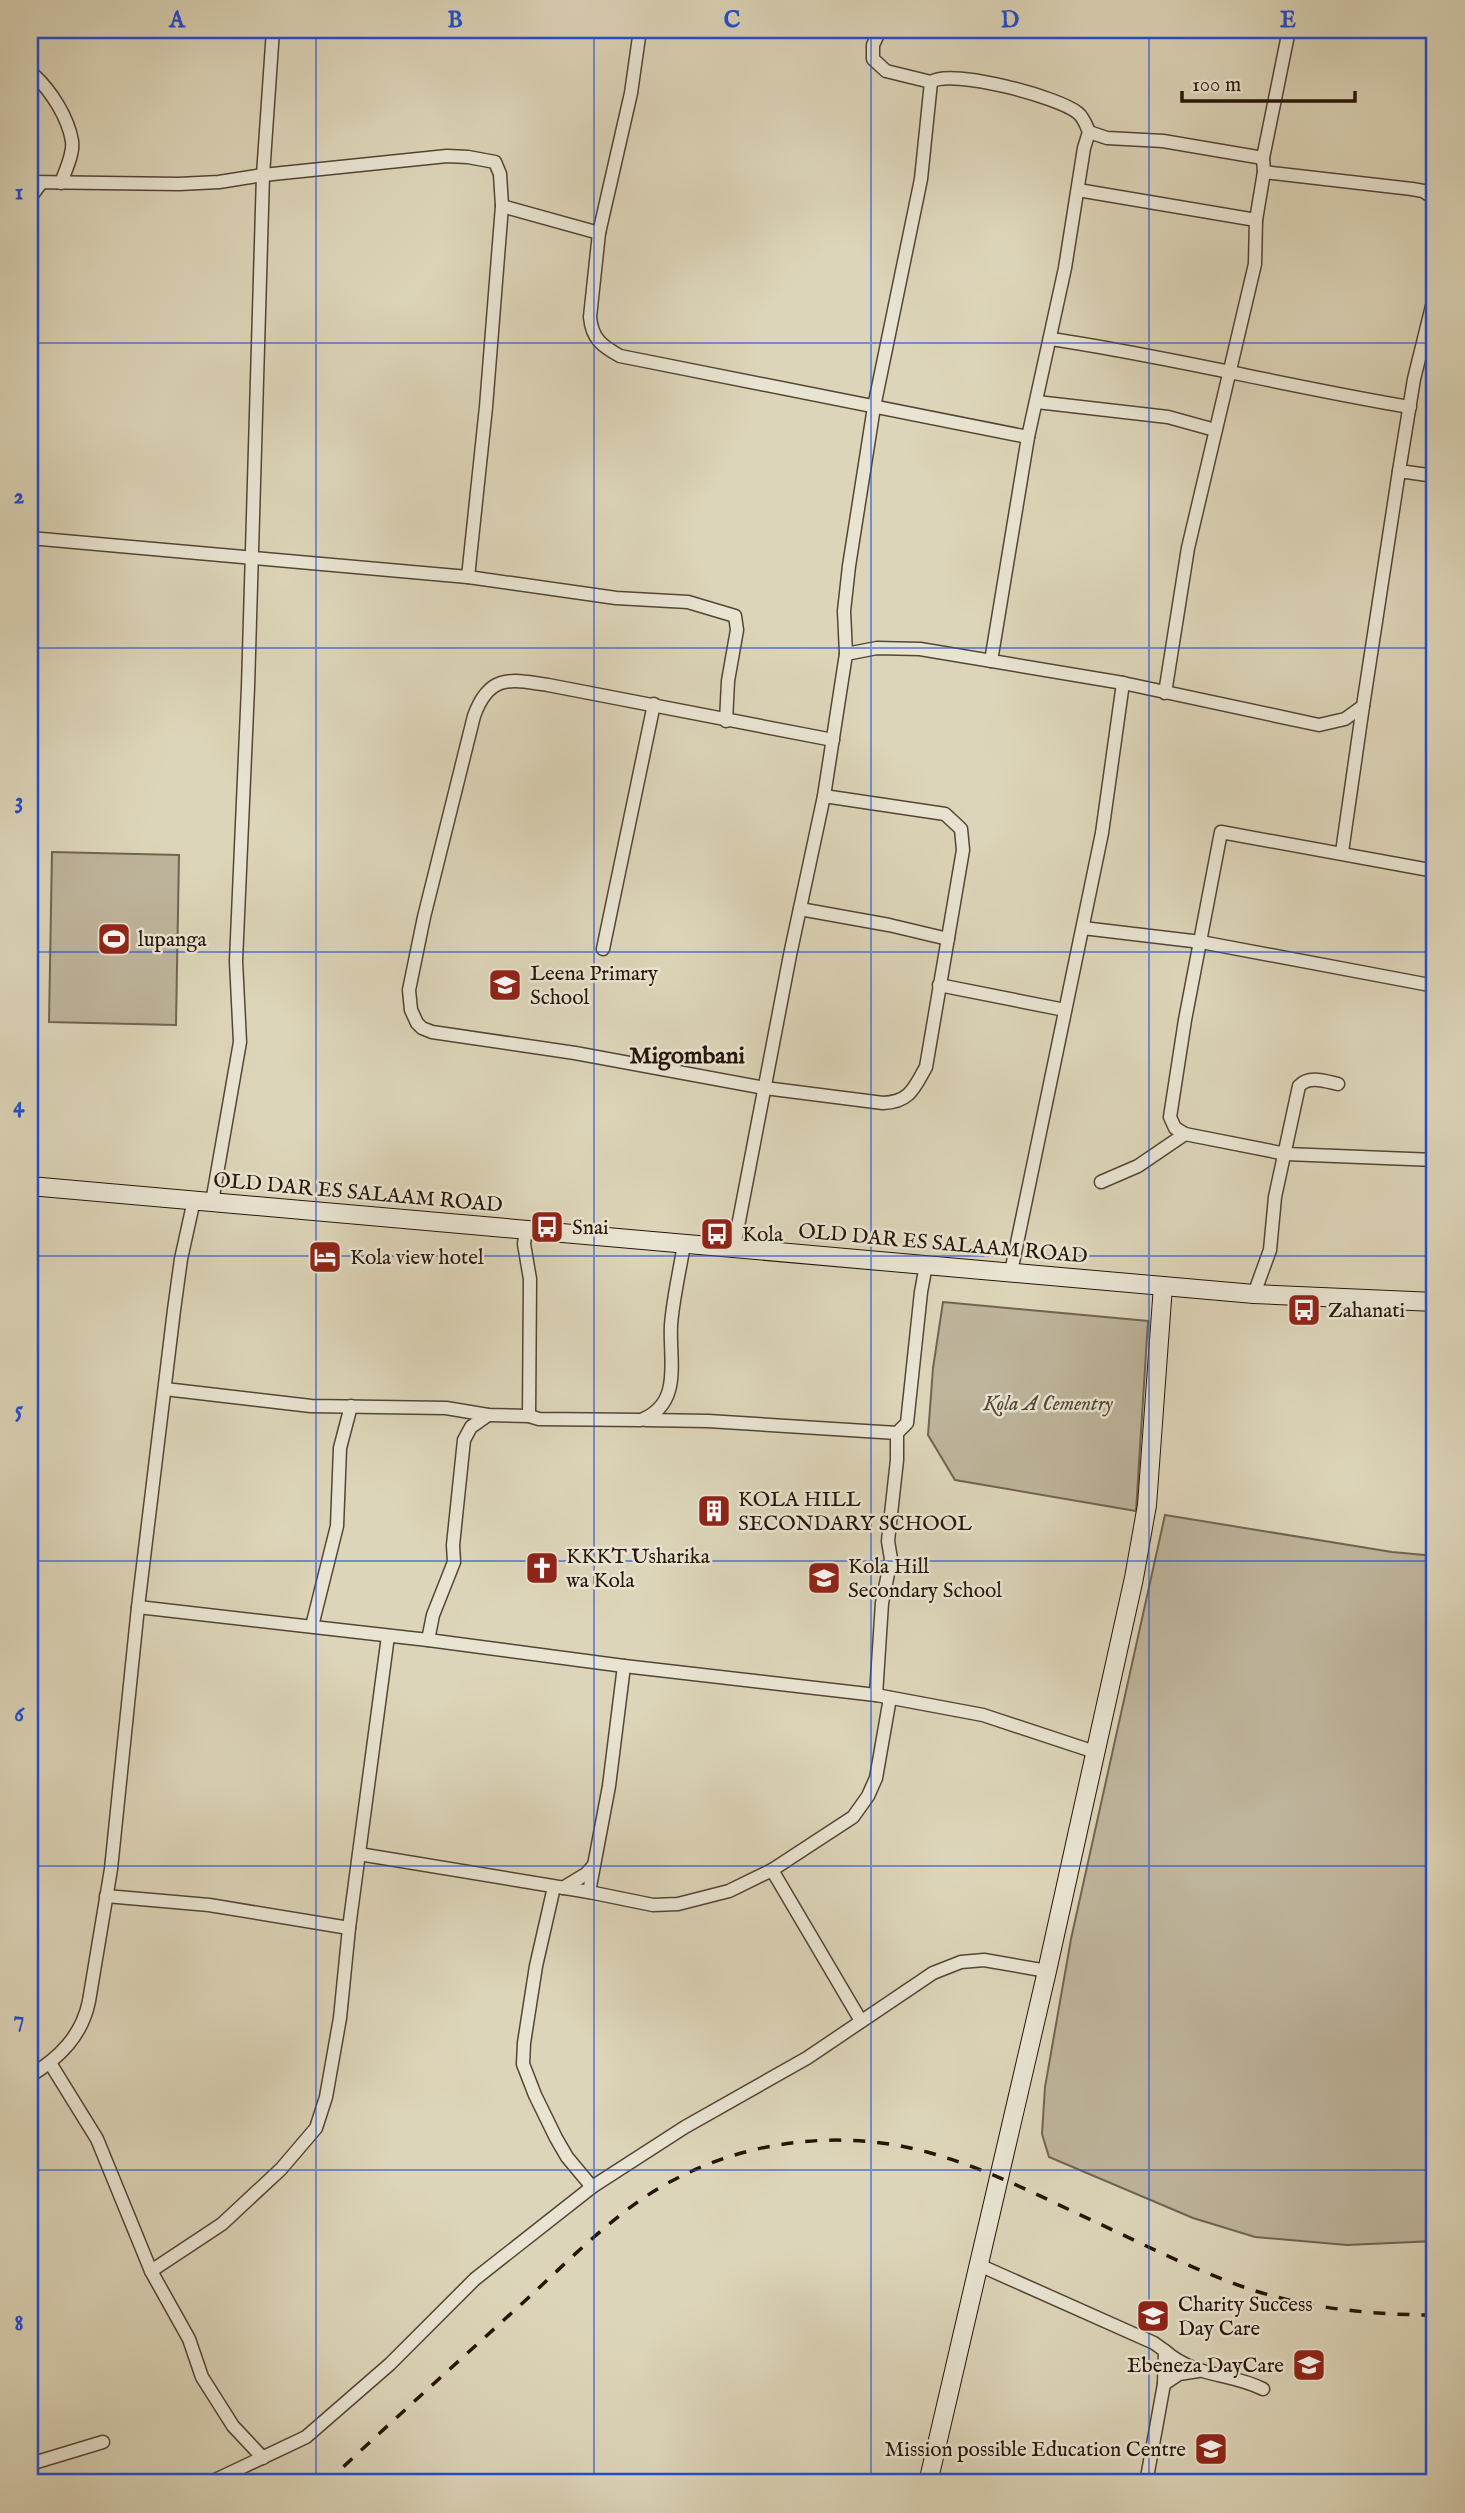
<svg xmlns="http://www.w3.org/2000/svg" width="1465" height="2513" font-family="'IM FELL English',serif">
	<rect width="100%" height="100%" fill="#ddd5b9"/>
	<filter id="stains"><feTurbulence type="fractalNoise" baseFrequency=".00286" numOctaves="4"/><feColorMatrix values="0 0 0 0 .2 0 0 0 0 .09 0 0 0 0 .02 0 0 0 .5 -.17"/></filter>
	<radialGradient id="worn" r=".72"><stop offset=".6" stop-color="#630" stop-opacity="0"/><stop offset="1" stop-color="#630" stop-opacity=".3"/></radialGradient>
	<g fill="#beb49b" stroke="#726452" stroke-width="2">
		<path d="M52 852 179 855 176 1025 49 1022Z"/>
		<path d="M943 1302 1148 1321 1136 1511 955 1480 928 1435 933 1368Z"/>
		<path d="M1165 1515 1392 1552 1435 1556V2241L1347 2245 1255 2237 1193 2218 1049 2157 1042 2134 1045 2087 1071 1939Z"/>
	</g>
	<g fill="none" stroke-linecap="round" stroke-linejoin="round">
		<defs>
			<g id="street">
				<path d="M640 30 631 93 599 233 590 317C592 339 602 346 620 356L1028 437"/>
				<path d="M880 30 873 45V59L886 71 931 82C951 68 1059 97 1078 113 1084 118 1086 125 1089 132L1084 148 1065 268 1028 437 991 661"/>
				<path d="M34 75C51 91 68 117 72 141 74 154 65 171 61 183"/>
				<path d="M1089 132 1107 138 1163 141 1263 158"/>
				<path d="M1264 172 1412 189 1423 191 1435 199"/>
				<path d="M30 182 179 184 219 182 263 175 447 156 468 157 495 162 500 174 502 206 486 407 468 577"/>
				<path d="M1078 190 1256 220"/>
				<path d="M30 198 41 183"/>
				<path d="M502 206 599 233"/>
				<path d="M1051 339C1172 357 1290 387 1410 407"/>
				<path d="M1037 402 1168 417 1215 430"/>
				<path d="M1399 471 1414 379 1432 306 1435 303"/>
				<path d="M30 538 468 577 616 598 688 602 735 616 737 630 728 681 726 721"/>
				<path d="M846 654 844 611 849 566 874 407 921 179 931 82"/>
				<path d="M1165 693 1188 548 1255 264 1256 220 1264 172 1263 158 1289 30"/>
				<path d="M824 796 945 814 961 829 963 850 926 1067C914 1088 910 1102 883 1103L765 1088 575 1053 432 1032 422 1028 417 1023 411 1010 409 990 424 917 474 716C489 674 510 679 548 685L833 740"/>
				<path d="M1342 852 1363 706"/>
				<path d="M1435 871 1221 832 1185 1020 1170 1117 1175 1128 1185 1134 1286 1154 1435 1160"/>
				<path d="M800 909 889 925 948 939"/>
				<path d="M1083 928 1201 942 1435 986"/>
				<path d="M603 949 654 704"/>
				<path d="M939 985 1065 1010"/>
				<path d="M1101 1182 1138 1166 1185 1134"/>
				<path d="M212 1202 240 1042 236 961 248 687 263 175 273 30"/>
				<path d="M526 1229 524 1244 530 1279 529 1416"/>
				<path d="M734 1247 790 955 824 796 846 654 877 648 920 649 1123 683 1319 725 1345 719 1363 706 1399 471 1435 476"/>
				<path d="M1011 1272 1102 833 1123 683"/>
				<path d="M1254 1294 1270 1250 1275 1197 1299 1086C1309 1075 1325 1081 1338 1084"/>
				<path d="M165 1389 311 1406 446 1408 488 1415 529 1416 539 1419 641 1420C683 1404 669 1360 671 1325 673 1298 680 1270 684 1244"/>
				<path d="M646 1420 708 1421 897 1433"/>
				<path d="M138 1607 428 1640 624 1666 876 1695 983 1715 1095 1752"/>
				<path d="M312 1626 337 1526 340 1448 351 1406"/>
				<path d="M428 1640 433 1615 454 1562 453 1545 464 1440 471 1427 488 1415"/>
				<path d="M876 1695 882 1603 891 1559 888 1541 897 1460V1433L907 1423 921 1292 926 1265"/>
				<path d="M359 1854 589 1892 653 1905 678 1904 729 1891 772 1870 853 1817 868 1796 876 1778 890 1698"/>
				<path d="M772 1870 861 2021"/>
				<path d="M554 1887 536 1966 524 2043 523 2064 535 2095 556 2138 567 2157 592 2187"/>
				<path d="M563 1888 586 1874 594 1865"/>
				<path d="M589 1892 609 1786 624 1666"/>
				<path d="M106 1896 209 1905 349 1928"/>
				<path d="M50 2063 97 2139 151 2271 189 2339 202 2377 233 2426 263 2458"/>
				<path d="M30 2076C59 2058 82 2036 89 2001L111 1869 138 1607 174 1310 181 1259 194 1200"/>
				<path d="M979 2265 1154 2343 1165 2351 1164 2384 1146 2483"/>
				<path d="M151 2271 222 2224 281 2169 316 2128 326 2097 340 2018 349 1928 388 1636"/>
				<path d="M1165 2351C1196 2378 1229 2372 1263 2389"/>
				<path d="M1164 2384 1179 2374 1198 2371"/>
				<path d="M30 2464 103 2442"/>
				<path d="M209 2483 306 2437 390 2364 475 2279 592 2187 685 2127 807 2058 933 1973 961 1962 984 1960 1047 1971"/>
			</g>
			<g id="secondary">
				<path d="M30 1186 1254 1294 1435 1302"/>
				<path d="M928 2483 1047 1971 1134 1578 1147 1505 1163 1286"/>
			</g>
		</defs>
		<use href="#street" stroke="#544534" stroke-width="15"/>
		<use href="#secondary" stroke="#261508" stroke-width="20"/>
		<use href="#street" stroke="#e9e4d2" stroke-width="12"/>
		<use href="#secondary" stroke="#e9e4d2" stroke-width="18"/>
		<path stroke="#261508" stroke-width="3.5" stroke-dasharray="12 12" stroke-linecap="butt" d="M326 2483C392 2421 460 2360 527 2299 564 2265 600 2228 642 2199 724 2143 831 2126 927 2152 978 2166 1026 2189 1074 2212 1125 2235 1176 2262 1230 2282 1294 2307 1366 2315 1435 2315"/>
	</g>
	<path fill="none" stroke="#1d4ed8" stroke-width="2" stroke-opacity="0.55" d="M316 30V2483M594 30V2483M871 30V2483M1149 30V2483M30 343H1435M30 648H1435M30 952H1435M30 1256H1435M30 1561H1435M30 1866H1435M30 2170H1435"/>
	<defs>
		<symbol id="stadium-square" viewBox="-11 -11 22 22"><rect x="-9" y="-9" width="18" height="18" rx="4" fill="#8f2418" stroke="#e9e4d2"/><path d="M0-5a6.5 5 0 1 0 0 10a6.5 5 0 1 0 0-10ZM-3.5-1.8h7v3.6h-7Z" fill="#fff"/></symbol>
		<symbol id="school-square" viewBox="-11 -11 22 22"><rect x="-9" y="-9" width="18" height="18" rx="4" fill="#8f2418" stroke="#e9e4d2"/><path d="M0-5L7-2L0 1L-7-2ZM-4 1L0 2.5L4 1V4Q0 6-4 4Z" fill="#fff"/></symbol>
		<symbol id="bus-square" viewBox="-11 -11 22 22"><rect x="-9" y="-9" width="18" height="18" rx="4" fill="#8f2418" stroke="#e9e4d2"/><path d="M-5-6H5V4H4V6H2V4H-2V6H-4V4H-5ZM-3.5-4V0h7V-4ZM-3.5 1.2v1.5H-2V1.2ZM2 1.2v1.5H3.5V1.2Z" fill="#fff"/></symbol>
		<symbol id="hotel-square" viewBox="-11 -11 22 22"><rect x="-9" y="-9" width="18" height="18" rx="4" fill="#8f2418" stroke="#e9e4d2"/><path d="M-6-4.5h1.5V1H6V5H4.5V3h-9V5H-6ZM-4 0a1.8 1.8 0 1 1 3.6 0ZM.5 0V-2.5h3Q6-2.5 6 0Z" fill="#fff"/></symbol>
		<symbol id="building-square" viewBox="-11 -11 22 22"><rect x="-9" y="-9" width="18" height="18" rx="4" fill="#8f2418" stroke="#e9e4d2"/><path d="M-4-6H4V6H1V3H-1V6H-4ZM-2.5-4.3h1.7v1.8h-1.7ZM.8-4.3h1.7v1.8H.8ZM-2.5-1h1.7V.8h-1.7ZM.8-1h1.7V.8H.8Z" fill="#fff"/></symbol>
		<symbol id="church-square" viewBox="-11 -11 22 22"><rect x="-9" y="-9" width="18" height="18" rx="4" fill="#8f2418" stroke="#e9e4d2"/><path d="M-1.2-6h2.4v3.5h3.3v2.4h-3.3V6h-2.4V-.1h-3.3v-2.4h3.3Z" fill="#fff"/></symbol>
	</defs>
	<g fill-rule="evenodd">
		<use href="#stadium-square" x="95" y="920" width="38" height="38"/>
		<use href="#school-square" x="486" y="966" width="38" height="38"/>
		<use href="#bus-square" x="528" y="1208" width="38" height="38"/>
		<use href="#bus-square" x="698" y="1215" width="38" height="38"/>
		<use href="#hotel-square" x="306" y="1238" width="38" height="38"/>
		<use href="#bus-square" x="1285" y="1291" width="38" height="38"/>
		<use href="#building-square" x="695" y="1492" width="38" height="38"/>
		<use href="#church-square" x="523" y="1549" width="38" height="38"/>
		<use href="#school-square" x="805" y="1559" width="38" height="38"/>
		<use href="#school-square" x="1134" y="2297" width="38" height="38"/>
		<use href="#school-square" x="1290" y="2346" width="38" height="38"/>
		<use href="#school-square" x="1192" y="2430" width="38" height="38"/>
	</g>
	<g text-anchor="middle" stroke-width="5" stroke-linejoin="round" paint-order="stroke">
		<g font-size="21" fill="#261508" stroke="#e9e4d2" text-anchor="start">
			<text x="138" y="946">lupanga</text>
			<text x="530" y="980">Leena Primary<tspan x="530" dy="24">School</tspan></text>
			<text x="572" y="1234">Snai</text>
			<text x="742" y="1241">Kola</text>
			<text x="350" y="1264">Kola view hotel</text>
			<text x="1328" y="1317">Zahanati</text>
			<text x="738" y="1506">KOLA HILL<tspan x="738" dy="24">SECONDARY SCHOOL</tspan></text>
			<text x="566" y="1563">KKKT Usharika<tspan x="566" dy="24">wa Kola</tspan></text>
			<text x="848" y="1573">Kola Hill<tspan x="848" dy="24">Secondary School</tspan></text>
			<text x="1178" y="2311">Charity Success<tspan x="1178" dy="24">Day Care</tspan></text>
			<text x="1284" y="2372" text-anchor="end">Ebeneza DayCare</text>
			<text x="1186" y="2456" text-anchor="end">Mission possible Education Centre</text>
		</g>
		<g font-size="21" fill="#261508" stroke="#e9e4d2">
			<text transform="translate(358 1192) rotate(5)" y="7">OLD DAR ES SALAAM ROAD</text>
			<text transform="translate(943 1243) rotate(5)" y="7">OLD DAR ES SALAAM ROAD</text>
		</g>
		<g font-size="21" font-style="italic" fill="#544534" stroke="#e9e4d2">
			<text x="1048" y="1410">Kola A Cementry</text>
		</g>
		<g font-size="24" font-weight="bold" fill="#261508" stroke="#e9e4d2">
			<text x="687" y="1063">Migombani</text>
		</g>
	</g>
	<rect width="1465" height="2513" fill="none" stroke="#ddd5b9" stroke-width="77"/>
	<path d="M1182 91v10h173v-10" fill="none" stroke="#261508" stroke-width="3.5"/>
	<text x="1192" y="91" font-size="21" fill="#261508" stroke="#e9e4d2" stroke-width="5" paint-order="stroke">100 m</text>
	<rect x="38" y="38" width="1388" height="2436" fill="none" stroke="#1d4ed8" stroke-width="2.5"/>
	<g font-size="23" text-anchor="middle" font-weight="bold" fill="#1d4ed8">
		<text x="177" y="27">A</text>
		<text x="455" y="27">B</text>
		<text x="732" y="27">C</text>
		<text x="1010" y="27">D</text>
		<text x="1288" y="27">E</text>
		<text x="19" y="199">1</text>
		<text x="19" y="503">2</text>
		<text x="19" y="808">3</text>
		<text x="19" y="1112">4</text>
		<text x="19" y="1417">5</text>
		<text x="19" y="1721">6</text>
		<text x="19" y="2026">7</text>
		<text x="19" y="2330">8</text>
	</g>
	<rect width="100%" height="100%" filter="url(#stains)"/>
	<rect width="100%" height="100%" fill="url(#worn)"/>
</svg>
